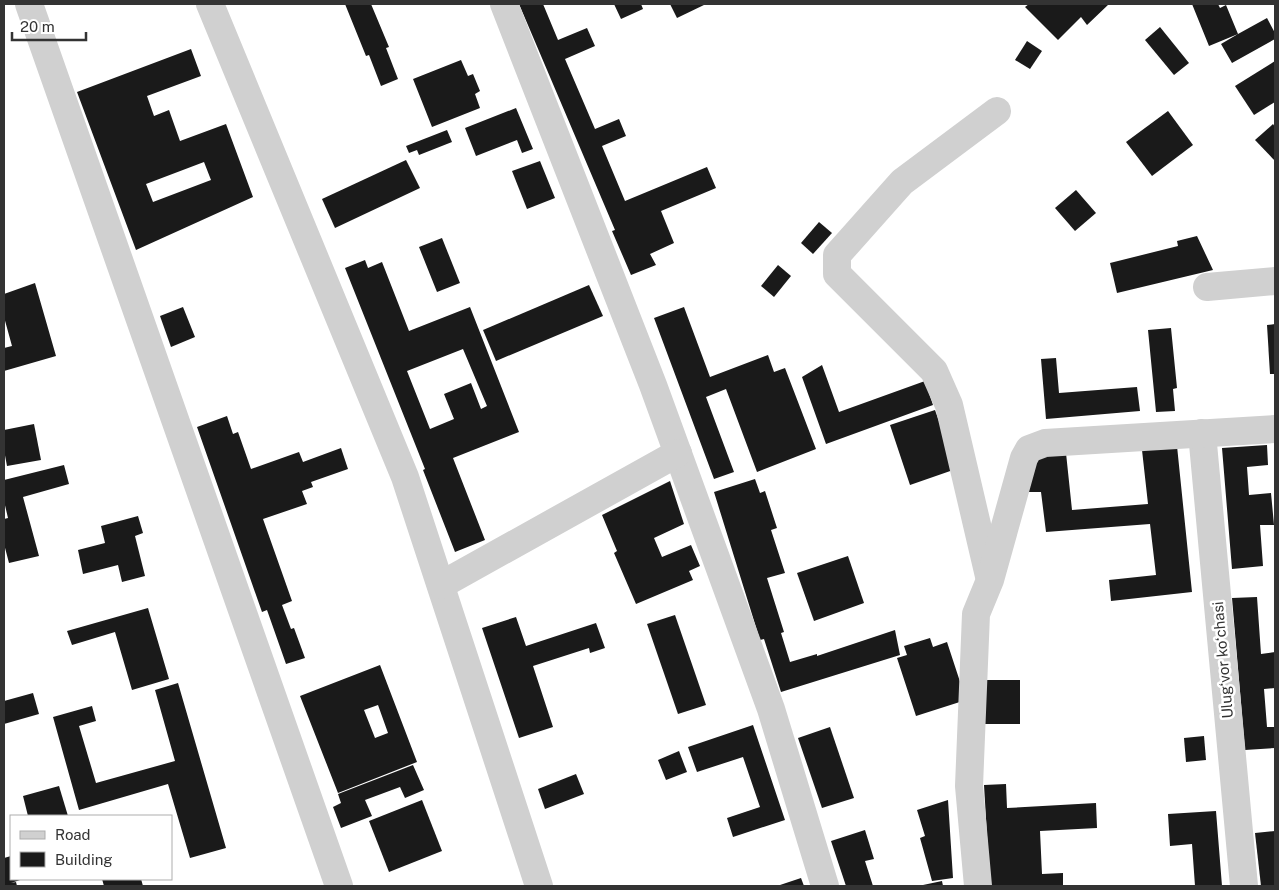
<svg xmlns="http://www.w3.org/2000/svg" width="1279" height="890" font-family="'Public Sans',sans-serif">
	<rect width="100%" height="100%" fill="#fff"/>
	<g fill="#1a1a1a" fill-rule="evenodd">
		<path d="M345 4H371L389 47 386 48 398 79 381 86 369 55 366 56Z"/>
		<path d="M519 4H543L558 40 587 28 595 46 565 59 595 129 619 119 626 136 602 146 625 201 707 167 716 188 661 211 674 243 650 254 656 265 631 275 612 231 615 230Z"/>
		<path d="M614 4H641L643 9 621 19Z"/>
		<path d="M670 4H706L677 18Z"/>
		<path d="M1029 4H1109L1087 25 1081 17 1058 40 1025 7Z"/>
		<path d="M1192 4H1218L1220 8 1226 5 1238 34 1267 18 1275 33V39L1232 63 1221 44 1238 34 1209 46Z"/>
		<path d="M1160 27 1189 63 1174 75 1145 40Z"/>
		<path d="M1027 41 1042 51 1030 69 1015 60Z"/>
		<path d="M191 49 201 76 147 96 154 116 169 110 180 141 226 124 253 197 136 250 77 92ZM204 162 211 180 153 202 146 184Z"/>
		<path d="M461 60 468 76 473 74 480 91 475 94 480 108 432 127 413 79Z"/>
		<path d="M1275 61V102L1254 115 1235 86Z"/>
		<path d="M516 108 533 149 522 153 517 140 476 156 465 128Z"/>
		<path d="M1168 111 1193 145 1152 176 1126 142Z"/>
		<path d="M1273 124 1275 127V161L1255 140Z"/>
		<path d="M447 130 452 142 419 155 417 150 409 153 406 146Z"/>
		<path d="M406 160 420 188 335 228 322 199Z"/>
		<path d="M540 161 555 198 527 209 512 171Z"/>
		<path d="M1076 190 1096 213 1075 231 1055 208Z"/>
		<path d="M819 222 832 233 813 254 801 243Z"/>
		<path d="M1197 236 1213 270 1117 293 1110 263 1178 246 1177 241Z"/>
		<path d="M442 238 460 283 437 292 419 247Z"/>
		<path d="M365 260 368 268 382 262 409 331 470 307 519 432 453 458 485 540 455 552 423 470 425 469 345 268ZM463 349 487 406 481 409 471 383 444 394 454 419 430 429 407 371Z"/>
		<path d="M778 265 791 276 774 297 761 286Z"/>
		<path d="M35 283 56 356 4 371V348L12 346 4 317V294Z"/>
		<path d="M589 285 603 316 496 361 483 330Z"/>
		<path d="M183 307 195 337 171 347 160 316Z"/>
		<path d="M684 307 710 377 768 355 774 372 785 368 816 449 757 472 726 389 706 397 734 472 714 479 654 318Z"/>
		<path d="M1275 324V374H1270L1267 325Z"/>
		<path d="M1171 328 1177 388 1173 389 1175 411 1156 412 1148 330Z"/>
		<path d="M1056 358 1059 393 1137 387 1140 411 1046 419 1041 359Z"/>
		<path d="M822 365 839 412 925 381 933 405 826 444 802 377Z"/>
		<path d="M935 410 956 469 910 485 890 425Z"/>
		<path d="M227 416 233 434 238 432 251 469 299 452 303 462 341 448 348 469 311 482 313 487 302 491 307 504 263 519 292 601 282 605 291 629 294 628 305 658 286 664 267 610 262 612 197 427Z"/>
		<path d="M34 424 41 460 7 466 4 450V430Z"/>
		<path d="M1267 445 1268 465 1247 467 1249 495 1271 493 1274 525H1260L1263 566 1232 569 1222 448Z"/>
		<path d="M1177 446 1192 592 1111 601 1109 580 1156 575 1150 524 1046 532 1041 492H1025L1031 456 1066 453 1072 510 1148 504 1142 450Z"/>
		<path d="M64 465 69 484 23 497 39 556 9 563 4 544V519L8 518 4 501V480Z"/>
		<path d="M755 479 760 493 765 491 777 528 771 530 785 573 767 578 784 632 781 633 790 662 817 654V656L895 630 900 655 781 692 764 639 760 640 714 492Z"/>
		<path d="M670 481 684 524 654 538 662 557 691 545 700 566 689 571 693 580 636 604 614 553 617 551 602 515Z"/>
		<path d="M138 516 143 533 135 536 145 576 122 582 118 565 83 574 78 550 105 543 101 526Z"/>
		<path d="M848 556 864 603 814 621 797 573Z"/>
		<path d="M1257 597 1261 654 1275 652V688L1264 689 1267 727H1275V748L1245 750 1232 598Z"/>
		<path d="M148 608 169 679 132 690 115 632 72 645 67 631Z"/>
		<path d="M675 615 706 705 678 714 647 624Z"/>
		<path d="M516 617 526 646 596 623 605 648 590 653 589 648 533 666 553 727 519 738 482 628Z"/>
		<path d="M930 638 933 647 947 642 966 700 916 716 897 658 907 655 904 646Z"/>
		<path d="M380 665 417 762 338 793 300 696ZM378 705 388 733 375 738 364 710Z"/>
		<rect x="982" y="680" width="38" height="44"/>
		<path d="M178 683 226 848 190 858 168 784 79 810 53 717 92 706 96 721 79 726 96 783 175 761 155 690Z"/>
		<path d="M33 693 39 714 4 724V701Z"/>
		<path d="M753 725 785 820 733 837 727 818 760 807 743 757 697 772 688 747Z"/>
		<path d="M830 727 854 798 822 808 798 738Z"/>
		<path d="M1204 736 1206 760 1186 762 1184 738Z"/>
		<path d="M679 751 687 772 666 780 658 760Z"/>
		<path d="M413 765 424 790 405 798 400 787 365 800 372 816 341 828 333 807 341 803 338 794Z"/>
		<path d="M576 774 584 794 545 809 538 789Z"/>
		<path d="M1006 784 1007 808 1096 803 1097 828 1040 831 1042 874 1063 873V886H990L984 785Z"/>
		<path d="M59 786 68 816H28L23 796Z"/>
		<path d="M422 800 442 851 389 872 369 821Z"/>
		<path d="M948 800 953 878 932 881 920 838 925 836 917 810Z"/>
		<path d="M1216 811 1222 886H1195L1192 844 1170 846 1168 814Z"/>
		<path d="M865 830 874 859 865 861 873 886H846L831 841Z"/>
		<path d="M1275 831V886H1261L1255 833Z"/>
		<path d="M11 856V879H23L11 883 16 882 17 886H4V858Z"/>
		<path d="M801 878 804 886H777Z"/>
		<path d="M102 879H141L143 886H104Z"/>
		<path d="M942 881 943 886H923V885Z"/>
	</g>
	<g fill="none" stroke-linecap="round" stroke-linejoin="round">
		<g stroke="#d0d0d0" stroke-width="28">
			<path d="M29 4 339 886"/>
			<path d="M210 4 405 477 539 886"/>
			<path d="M504 4 653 385 771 709 825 886"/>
			<path d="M1207 287 1275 281"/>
			<path d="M1202 433 1244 886"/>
			<path d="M989 576 949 405 934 371 837 274V255L902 182 997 111"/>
			<path d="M441 585 678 453"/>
			<path d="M978 886 969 786 976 614 990 580 1024 458 1029 449 1045 443 1275 429"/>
		</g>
	</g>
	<g text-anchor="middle" stroke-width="5" stroke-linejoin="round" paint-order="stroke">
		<g font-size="15" fill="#333" stroke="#fff">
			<text transform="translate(1223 660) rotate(-95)" y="5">Ulugʻvor koʻchasi</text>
		</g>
	</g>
	<rect width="1279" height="890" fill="none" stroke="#333333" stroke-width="10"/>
	<rect x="10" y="815" width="162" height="65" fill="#ffffff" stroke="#adadad"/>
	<rect x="20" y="831" width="25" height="8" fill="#d0d0d0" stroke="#adadad"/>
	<text x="55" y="840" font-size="15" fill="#333333">Road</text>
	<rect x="20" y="852" width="25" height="15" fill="#1a1a1a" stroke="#adadad"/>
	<text x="55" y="865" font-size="15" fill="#333333">Building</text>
	<path d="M12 32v8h74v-8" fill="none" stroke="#333333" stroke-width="2.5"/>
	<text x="20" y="32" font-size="15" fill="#333333" stroke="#ffffff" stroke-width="4" paint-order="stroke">20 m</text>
</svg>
